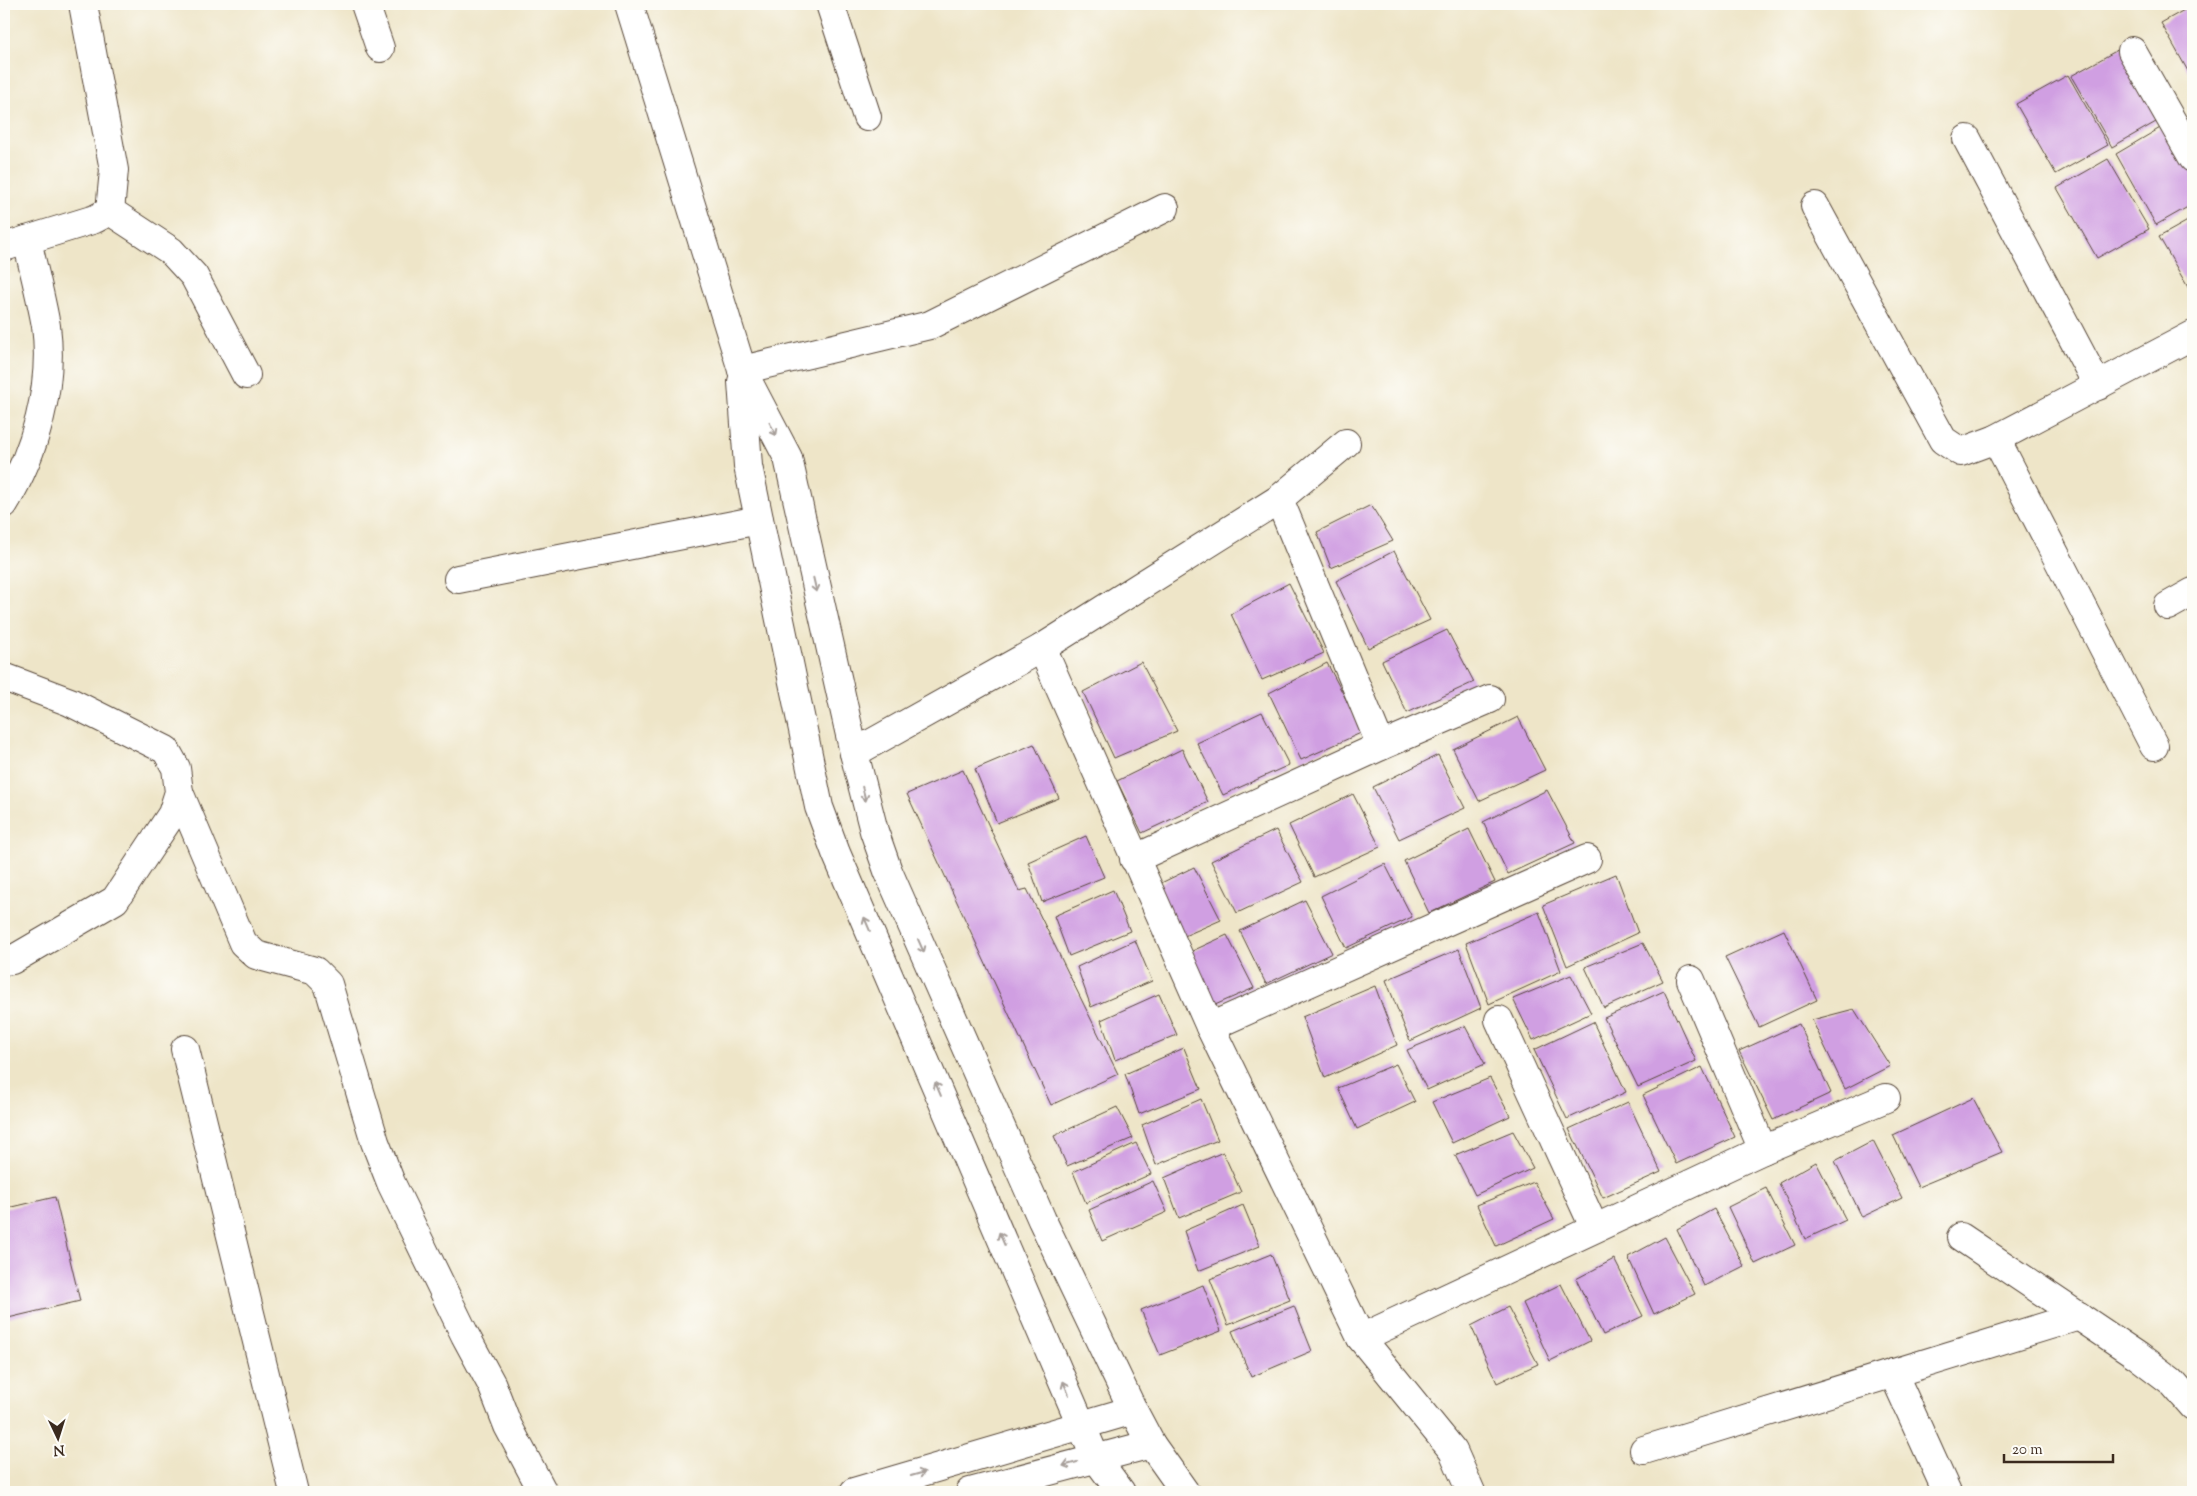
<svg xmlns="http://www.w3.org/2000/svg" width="2197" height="1496" font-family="'Sorts Mill Goudy',serif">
	<rect width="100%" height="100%" fill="#fdfcf7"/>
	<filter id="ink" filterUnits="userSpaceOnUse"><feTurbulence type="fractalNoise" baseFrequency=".02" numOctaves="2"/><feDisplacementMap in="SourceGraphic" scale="10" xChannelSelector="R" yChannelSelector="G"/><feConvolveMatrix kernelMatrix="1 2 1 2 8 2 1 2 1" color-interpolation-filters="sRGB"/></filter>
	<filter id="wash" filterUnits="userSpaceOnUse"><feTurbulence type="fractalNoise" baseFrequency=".0096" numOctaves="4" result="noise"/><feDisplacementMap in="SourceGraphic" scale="20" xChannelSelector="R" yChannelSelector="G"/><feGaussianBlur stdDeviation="1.12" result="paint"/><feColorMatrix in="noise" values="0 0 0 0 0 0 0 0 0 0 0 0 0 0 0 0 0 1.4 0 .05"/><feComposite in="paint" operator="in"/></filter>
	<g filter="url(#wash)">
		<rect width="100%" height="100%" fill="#eee5c8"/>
		<g id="blocks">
			<g fill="#d09fe2">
				<path d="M2193 5V80L2161 23Z"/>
				<path d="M2123 47 2163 118 2112 147 2071 76Z"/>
				<path d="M2068 75 2108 145 2056 174 2016 104Z"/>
				<path d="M2167 124 2193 169V204L2156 225 2116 154Z"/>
				<path d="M2108 159 2149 229 2097 258 2057 188Z"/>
				<path d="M2193 218V296L2159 237Z"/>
				<path d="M1371 505 1393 541 1331 568 1317 532Z"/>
				<path d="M1394 551 1430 620 1368 648 1336 581Z"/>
				<path d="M1289 583 1324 653 1262 680 1231 614Z"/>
				<path d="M1447 630 1474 682 1407 713 1382 661Z"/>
				<path d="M1141 662 1177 731 1114 758 1083 692Z"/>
				<path d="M1327 663 1363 732 1301 760 1269 693Z"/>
				<path d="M1262 712 1289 765 1223 795 1197 743Z"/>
				<path d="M1518 717 1545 770 1479 801 1453 749Z"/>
				<path d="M1034 744 1059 798 997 823 975 769Z"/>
				<path d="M1182 749 1208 802 1142 833 1117 781Z"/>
				<path d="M1438 755 1465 808 1399 839 1373 787Z"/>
				<path d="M963 770 1019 891 1027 889 1118 1074 1051 1105 907 794Z"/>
				<path d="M1547 790 1575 843 1508 874 1483 822Z"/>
				<path d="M1353 794 1380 847 1314 877 1289 825Z"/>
				<path d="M1469 829 1495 882 1429 913 1404 861Z"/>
				<path d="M1276 830 1303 882 1237 913 1211 861Z"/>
				<path d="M1086 836 1104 877 1042 902 1028 862Z"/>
				<path d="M1385 864 1412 917 1346 948 1321 896Z"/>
				<path d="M1194 867 1221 920 1182 937 1157 885Z"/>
				<path d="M1616 874 1638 933 1567 966 1543 905Z"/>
				<path d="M1113 890 1130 931 1069 956 1054 916Z"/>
				<path d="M1305 900 1332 953 1266 984 1240 931Z"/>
				<path d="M1539 912 1561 971 1489 1004 1466 943Z"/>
				<path d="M1784 930 1817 1000 1759 1027 1725 957Z"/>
				<path d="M1227 935 1254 988 1215 1005 1190 952Z"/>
				<path d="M1135 940 1152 981 1091 1007 1077 967Z"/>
				<path d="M1643 943 1663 981 1604 1008 1585 967Z"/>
				<path d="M1459 949 1481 1008 1410 1041 1386 980Z"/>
				<path d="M1571 975 1591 1013 1533 1040 1513 999Z"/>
				<path d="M1375 986 1397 1045 1325 1078 1302 1017Z"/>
				<path d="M1664 991 1696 1061 1638 1087 1604 1018Z"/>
				<path d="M1159 994 1177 1035 1115 1060 1101 1020Z"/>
				<path d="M1854 1009 1890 1066 1845 1089 1812 1020Z"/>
				<path d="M1593 1022 1626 1092 1567 1119 1534 1050Z"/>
				<path d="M1799 1024 1831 1093 1773 1120 1739 1051Z"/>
				<path d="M1465 1026 1485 1064 1427 1090 1407 1050Z"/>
				<path d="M1184 1048 1201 1089 1139 1114 1125 1074Z"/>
				<path d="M1396 1064 1415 1102 1357 1129 1338 1088Z"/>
				<path d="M1702 1067 1735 1137 1676 1164 1643 1095Z"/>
				<path d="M1490 1078 1510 1116 1452 1143 1432 1102Z"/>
				<path d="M1973 1098 2002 1152 1918 1187 1893 1135Z"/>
				<path d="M1201 1099 1218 1140 1156 1165 1142 1125Z"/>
				<path d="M1628 1102 1661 1172 1603 1198 1569 1129Z"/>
				<path d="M1117 1107 1133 1138 1067 1166 1054 1136Z"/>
				<path d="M1513 1131 1533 1168 1475 1195 1455 1155Z"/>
				<path d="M1873 1141 1902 1198 1862 1217 1835 1161Z"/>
				<path d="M1136 1143 1151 1174 1086 1203 1073 1172Z"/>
				<path d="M1223 1152 1241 1192 1179 1218 1164 1178Z"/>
				<path d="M1816 1162 1846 1220 1805 1239 1779 1183Z"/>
				<path d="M1153 1181 1167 1212 1102 1241 1089 1210Z"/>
				<path d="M1534 1182 1554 1219 1496 1246 1477 1205Z"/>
				<path d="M1766 1188 1795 1245 1755 1264 1728 1207Z"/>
				<path d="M55 1197 80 1301 4 1319V1209Z"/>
				<path d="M1243 1205 1260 1246 1198 1271 1184 1231Z"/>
				<path d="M1714 1209 1744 1266 1704 1286 1677 1229Z"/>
				<path d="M1665 1237 1695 1294 1654 1314 1628 1257Z"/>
				<path d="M1271 1254 1290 1300 1228 1325 1210 1279Z"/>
				<path d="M1614 1259 1643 1316 1603 1335 1576 1279Z"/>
				<path d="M1561 1284 1590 1341 1550 1361 1523 1303Z"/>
				<path d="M1203 1285 1221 1331 1160 1355 1141 1310Z"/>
				<path d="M1294 1306 1312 1351 1251 1377 1232 1331Z"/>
				<path d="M1508 1307 1538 1364 1497 1383 1471 1326Z"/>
			</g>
		</g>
	</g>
	<g filter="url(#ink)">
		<use href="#blocks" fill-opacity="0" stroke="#564638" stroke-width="1"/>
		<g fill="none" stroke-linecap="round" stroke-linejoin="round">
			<defs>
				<g id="street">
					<path d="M365 4 380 48"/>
					<path d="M629 4 742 370 788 458 854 753 874 831 888 871 1042 1220 1133 1410 1151 1444 1185 1492"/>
					<path d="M830 4 867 117"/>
					<path d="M2132 51 2193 158"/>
					<path d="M1967 139 2098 386"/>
					<path d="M1815 206 1943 440 1961 452 1996 439 2193 335"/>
					<path d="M110 211 171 251 194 276 246 375"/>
					<path d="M4 247 95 219 110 211 114 170 83 4"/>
					<path d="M742 370 930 325 1165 208"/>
					<path d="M742 382 748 466 819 807 836 853 1095 1457 1121 1492"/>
					<path d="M1996 439 2154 746"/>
					<path d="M1346 443 1279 499 1042 648 1210 1027 1361 1338 1763 1150 1886 1098"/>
					<path d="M1279 499 1381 746"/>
					<path d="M4 504C35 453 54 386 46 326 41 297 33 268 27 240"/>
					<path d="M458 579 759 520"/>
					<path d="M2168 606 2193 592"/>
					<path d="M4 677 70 702 166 750 176 768 179 792 172 814 115 900 12 960 4 961"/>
					<path d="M854 753 1042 648"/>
					<path d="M179 792 243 943 256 955 315 971 328 984 375 1142 391 1183 465 1335 492 1385 508 1426 543 1492"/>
					<path d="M1134 859 1381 746 1490 699"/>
					<path d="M1691 980 1763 1150"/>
					<path d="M1499 1020 1594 1227"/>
					<path d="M1210 1027 1587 859"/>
					<path d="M185 1049 294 1492"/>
					<path d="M1961 1237 2138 1356 2171 1381 2193 1406"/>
					<path d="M1361 1338 1453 1451 1471 1492"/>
					<path d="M1893 1373 1947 1492"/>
					<path d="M1644 1450 2079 1316"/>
					<path d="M854 1492 1133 1410"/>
					<path d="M970 1492 1151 1444"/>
				</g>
			</defs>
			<use href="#street" stroke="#564638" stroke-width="30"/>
			<use href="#street" stroke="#fff" stroke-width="28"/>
		</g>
		<defs><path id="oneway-shaft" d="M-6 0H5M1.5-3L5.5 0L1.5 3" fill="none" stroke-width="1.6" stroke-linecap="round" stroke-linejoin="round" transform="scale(1.25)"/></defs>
		<g stroke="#a79f9a">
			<use href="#oneway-shaft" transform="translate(773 429) rotate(62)"/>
			<use href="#oneway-shaft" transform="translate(815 585) rotate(77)"/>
			<use href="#oneway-shaft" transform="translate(864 794) rotate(76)"/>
			<use href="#oneway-shaft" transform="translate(867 924) rotate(-113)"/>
			<use href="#oneway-shaft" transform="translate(921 946) rotate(66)"/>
			<use href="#oneway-shaft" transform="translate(938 1089) rotate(-113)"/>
			<use href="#oneway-shaft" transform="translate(1002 1239) rotate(-113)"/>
			<use href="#oneway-shaft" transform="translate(1066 1388) rotate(-113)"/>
			<use href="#oneway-shaft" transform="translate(1070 1464) rotate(164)"/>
			<use href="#oneway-shaft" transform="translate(918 1474) rotate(-16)"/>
		</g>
	</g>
	<rect width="2197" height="1496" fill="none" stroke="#fdfcf7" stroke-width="20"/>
	<g transform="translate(58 1438) rotate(176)" stroke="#fdfcf7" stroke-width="4" paint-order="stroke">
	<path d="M0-4L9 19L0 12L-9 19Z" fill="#3b2a1e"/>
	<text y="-8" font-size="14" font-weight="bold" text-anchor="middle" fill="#3b2a1e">N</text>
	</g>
	<path d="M2004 1454v8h109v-8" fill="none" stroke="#3b2a1e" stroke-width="2.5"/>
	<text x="2012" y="1454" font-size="15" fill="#3b2a1e" stroke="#fdfcf7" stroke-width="4" paint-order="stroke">20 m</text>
</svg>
